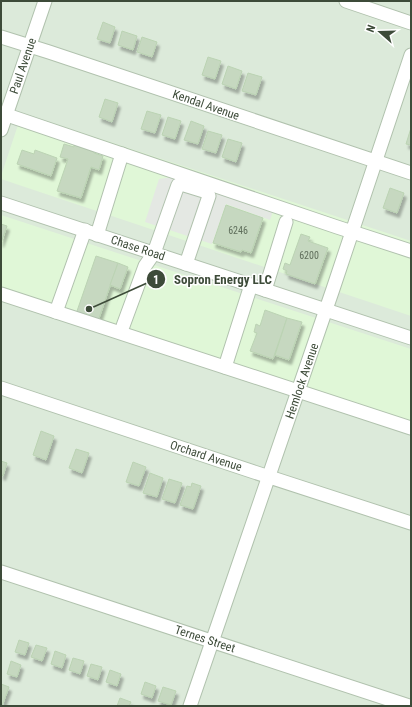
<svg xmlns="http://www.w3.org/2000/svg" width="412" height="707" font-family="'Roboto Condensed',sans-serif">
	<defs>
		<filter id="shadow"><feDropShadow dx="2.5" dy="4.5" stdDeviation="1" flood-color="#0004"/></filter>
	</defs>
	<rect width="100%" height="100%" fill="#edf6ec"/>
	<rect fill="#dceada" x="1" y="1" width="410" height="705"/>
	<g fill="#e0f7d7">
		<path d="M22 113 411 241V316L1 179V176Z"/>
		<path d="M1 215 411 349V432L1 301Z"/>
	</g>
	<path fill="#e4e8e3" d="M173 177 273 211 270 220 226 204 212 244 145 222 159 179Z"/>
	<g fill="#c6d8c0" stroke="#bbd3b3" filter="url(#shadow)">
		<path d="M103 22 115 27 110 43 97 39Z"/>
		<path d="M122 31 137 36 133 50 118 45Z"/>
		<path d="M142 37 157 42 152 57 137 52Z"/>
		<path d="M208 57 221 61 215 79 202 75Z"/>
		<path d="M228 66 242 71 236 89 222 84Z"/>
		<path d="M248 73 262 77 256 95 242 91Z"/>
		<path d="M105 99 118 103 112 122 99 117Z"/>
		<path d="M147 111 161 115 155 133 141 129Z"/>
		<path d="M168 117 181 121 175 139 162 135Z"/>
		<path d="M191 121 204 126 198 144 184 140Z"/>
		<path d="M411 128V145L406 144Z"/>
		<path d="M208 131 222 135 216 153 202 149Z"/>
		<path d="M228 139 242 143 236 162 222 157Z"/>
		<path d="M64 144 74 147V145L94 152V153L103 156 99 170 91 167 81 198 57 191 68 159 60 157Z"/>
		<path d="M22 150 34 154 35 150 57 158 51 176 17 164Z"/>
		<path d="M390 188 404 193 397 213 383 208Z"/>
		<path d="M226 205 263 218 251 253 242 250 241 252 213 243Z"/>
		<path d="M1 224 7 226 1 243Z"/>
		<path d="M301 234 310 237 308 241 328 248 315 284 286 274 287 271 283 269 285 263 290 265Z"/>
		<path d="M96 256 118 263 98 321 76 314Z"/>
		<path d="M118 263 128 267 120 289 110 285Z"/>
		<path d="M265 310 287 318 273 359 250 351 257 333 254 332 256 324 260 326Z"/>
		<path d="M287 318 302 322 289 360 275 355Z"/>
		<path d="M41 431 54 436 46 460 33 455Z"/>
		<path d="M76 449 89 453 82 473 69 468Z"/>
		<path d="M1 461 7 463 3 476 1 475Z"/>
		<path d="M133 462 146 467 139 486 126 482Z"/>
		<path d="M150 473 163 478 157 497 143 493Z"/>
		<path d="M169 479 182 483 175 503 162 499Z"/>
		<path d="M192 483 201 486 193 509 180 505 187 486 191 487Z"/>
		<path d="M19 640 29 643 25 655 15 652Z"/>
		<path d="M36 645 47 648 42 661 31 657Z"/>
		<path d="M55 651 66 655 62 668 51 664Z"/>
		<path d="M73 658 84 661 80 674 69 670Z"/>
		<path d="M11 661 21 665 17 677 7 674Z"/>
		<path d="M91 664 102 667 98 680 87 676Z"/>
		<path d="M110 670 121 674 117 686 106 682Z"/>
		<path d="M145 682 156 686 152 698 141 694Z"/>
		<path d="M1 684 9 687 2 706H1Z"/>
		<path d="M163 687 176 691 171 705 158 701Z"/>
		<path d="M120 698 131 702 129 706H117Z"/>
	</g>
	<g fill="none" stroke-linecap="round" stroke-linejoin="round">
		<defs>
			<g id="minor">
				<path d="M346 1 411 23"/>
				<path d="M1 37 49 52 411 173"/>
				<path d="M1 113 337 227 411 251"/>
				<path d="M1 130 45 1"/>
				<path d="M1 203 411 338"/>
				<path d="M97 235 122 154"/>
				<path d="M265 290 286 222"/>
				<path d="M1 294 411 428"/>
				<path d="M56 312 85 230"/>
				<path d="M123 326 145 266 154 253 178 185 181 184 207 192 209 196 186 264"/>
				<path d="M225 367 251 285"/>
				<path d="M1 388 254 472 411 523"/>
				<path d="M1 572 409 706"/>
				<path d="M190 706 333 289 411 55"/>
			</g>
		</defs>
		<use href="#minor" stroke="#b1c2ae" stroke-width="15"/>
		<use href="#minor" stroke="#fff" stroke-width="13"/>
	</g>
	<g text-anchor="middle" stroke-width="3" stroke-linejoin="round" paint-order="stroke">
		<g font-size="10" fill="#5f6e5b">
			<text x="238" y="234">6246</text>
			<text x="309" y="259">6200</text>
		</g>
		<g font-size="12" fill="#3d4b39" stroke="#fff">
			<text transform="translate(23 66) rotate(-71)" y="4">Paul Avenue</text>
			<text transform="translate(206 105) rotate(19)" y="4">Kendal Avenue</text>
			<text transform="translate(138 248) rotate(18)" y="4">Chase Road</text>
			<text transform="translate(302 381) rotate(-71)" y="4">Hemlock Avenue</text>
			<text transform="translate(206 456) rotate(18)" y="4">Orchard Avenue</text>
			<text transform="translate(205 639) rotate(18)" y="4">Ternes Street</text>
		</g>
	</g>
	<path fill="none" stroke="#3d4b39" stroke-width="1.5" d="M89 309L156 279"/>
	<g fill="#3d4b39" stroke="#fff" stroke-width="1.5">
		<circle cx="89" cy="309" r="4"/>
		<circle cx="156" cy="279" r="10"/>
	</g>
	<g font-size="12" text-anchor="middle" font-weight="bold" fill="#fff">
		<text x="156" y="284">1</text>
	</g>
	<g font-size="13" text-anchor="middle" font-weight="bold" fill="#3d4b39" stroke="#fff" stroke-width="3" stroke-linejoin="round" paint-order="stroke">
		<text x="223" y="284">Sopron Energy LLC</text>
	</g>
	<rect width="412" height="707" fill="none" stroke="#3d4b39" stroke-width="4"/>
	<g transform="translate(380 32) rotate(290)" stroke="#ffffff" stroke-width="3" paint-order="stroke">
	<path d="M0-3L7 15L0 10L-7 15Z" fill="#3d4b39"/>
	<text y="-6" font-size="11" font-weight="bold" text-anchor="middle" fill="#3d4b39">N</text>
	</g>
</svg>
